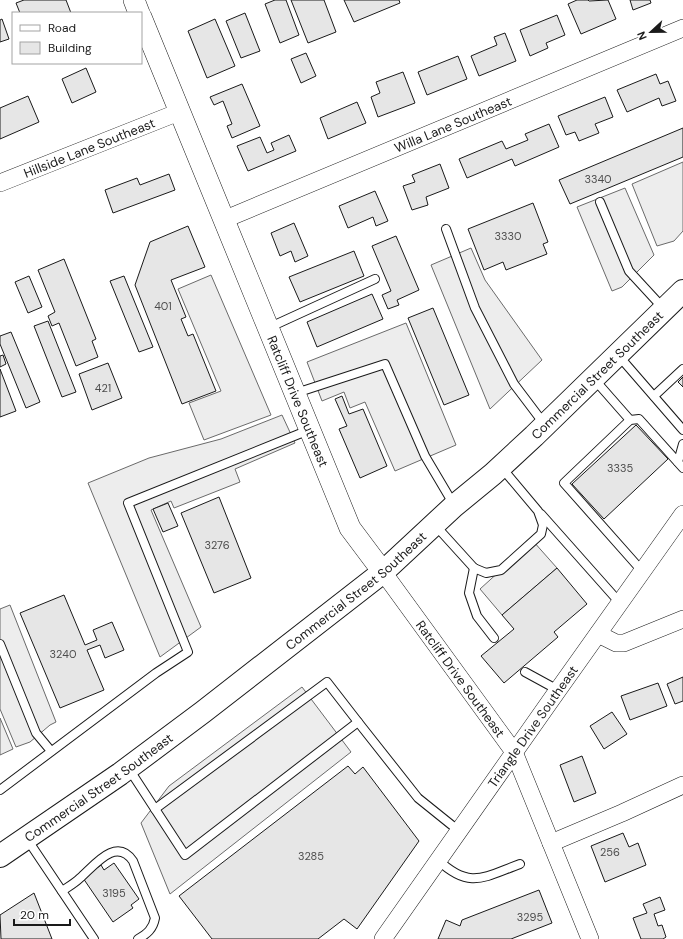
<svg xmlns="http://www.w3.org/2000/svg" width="683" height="939" font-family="'DM Sans',sans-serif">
	<rect width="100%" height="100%" fill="#fff"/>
	<g fill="#ededed" stroke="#6a6a6a">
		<path d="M683 162V231L674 241 657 246 632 184Z"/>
		<path d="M625 188 654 255 622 287 612 291 577 207Z"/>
		<path d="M471 248 485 280 542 360 490 409 431 265Z"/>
		<path d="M211 275 271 415 204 440 189 403 221 391 178 289Z"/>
		<path d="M406 323 456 445 395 471 365 402 350 408 344 392 322 401 307 362Z"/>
		<path d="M282 415 295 443 235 469 240 482 174 508 171 501 151 510 201 627 160 657 88 483 149 458 221 439Z"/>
		<path d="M533 541 557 568 502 615 480 589Z"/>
		<path d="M10 605 56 722 50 725 30 742 16 747 0 709V609Z"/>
		<path d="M302 687 351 752 170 894 141 823 169 786Z"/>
		<path d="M0 718 13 749 0 755Z"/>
	</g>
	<g fill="#e6e6e6" stroke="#1a1a1a">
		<path d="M24 0H66L71 13H20L16 3Z"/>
		<path d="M275 0H286L299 35 280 43 265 4Z"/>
		<path d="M291 0H324L336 32 308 43Z"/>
		<path d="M344 0H399L400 3 354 22Z"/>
		<path d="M577 0H588L589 1 608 0 616 19 581 34 568 4Z"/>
		<path d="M630 0H650L651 3 633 10Z"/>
		<path d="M245 13 260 51 241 58 226 21Z"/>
		<path d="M557 15 565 35 546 43 548 48 530 56 520 30Z"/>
		<path d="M2 19 9 39 0 42V20Z"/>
		<path d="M215 19 235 66 207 78 188 31Z"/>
		<path d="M505 33 516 61 479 76 471 56 497 45 494 37Z"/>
		<path d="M306 53 316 76 301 83 291 59Z"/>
		<path d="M458 56 467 79 427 95 418 72Z"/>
		<path d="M86 68 96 92 72 103 62 79Z"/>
		<path d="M403 72 415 103 378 117 371 97 380 93 376 82Z"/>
		<path d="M656 74 660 84 668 81 676 101 662 106 659 98 627 112 617 90Z"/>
		<path d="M242 84 260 126 232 138 227 126 232 124 223 101 214 105 210 97Z"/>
		<path d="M28 96 39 122 0 139V108Z"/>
		<path d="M605 97 613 117 595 124 599 133 579 141 575 132 566 135 558 116Z"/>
		<path d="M357 102 366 123 328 139 320 118Z"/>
		<path d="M549 124 559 147 515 166 512 159 467 178 459 159 502 141 506 149 528 140 525 134Z"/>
		<path d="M683 128V157L570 204 559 180Z"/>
		<path d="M289 135 296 151 248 171 237 146 260 137 267 153 274 150 271 143Z"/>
		<path d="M440 164 449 188 426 197 428 205 412 210 403 186 415 182 412 175Z"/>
		<path d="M169 174 175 190 113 213 105 190 137 178 140 185Z"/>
		<path d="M375 191 388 221 376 226 373 217 348 228 339 206Z"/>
		<path d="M533 203 548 242 543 244 547 254 506 270 503 262 484 270 468 229Z"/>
		<path d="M294 223 308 256 295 262 291 251 280 256 271 233Z"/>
		<path d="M188 226 205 267 171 280 186 317 181 319 188 336 193 334 216 391 182 404 135 285 150 242Z"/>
		<path d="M396 236 419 290 397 300 399 305 388 309 382 295 391 291 372 246Z"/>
		<path d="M354 251 364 276 300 302 289 277Z"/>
		<path d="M64 259 96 339 92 341 98 357 76 366 59 323 52 326 48 316 55 312 38 270Z"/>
		<path d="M29 276 42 307 28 313 15 282Z"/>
		<path d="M124 276 153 347 139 352 110 281Z"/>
		<path d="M372 294 383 319 317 347 307 322Z"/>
		<path d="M433 308 469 395 444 405 408 318Z"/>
		<path d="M48 321 76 392 62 397 34 326Z"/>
		<path d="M11 332 40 402 26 408 0 344V336Z"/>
		<path d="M3 355 6 364 0 367V356Z"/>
		<path d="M108 363 122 398 92 410 79 374Z"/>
		<path d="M0 369 16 411 0 417Z"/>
		<path d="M683 377V387L678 382Z"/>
		<path d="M342 396 349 414 363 409 387 466 360 478 339 429 347 426 335 399Z"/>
		<path d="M636 425 668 459 604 519 572 484Z"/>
		<path d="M219 497 251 578 214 593 181 513Z"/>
		<path d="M168 503 178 526 163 532 153 509Z"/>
		<path d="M557 568 587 604 554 632 558 637 504 683 481 656 514 629 502 615Z"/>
		<path d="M64 595 85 645 97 640 93 630 112 622 124 650 105 658 100 645 87 650 104 690 60 708 20 613Z"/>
		<path d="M683 677V701L675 704 667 684Z"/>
		<path d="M658 683 667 706 630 720 621 696Z"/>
		<path d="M612 712 627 734 604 749 590 726Z"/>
		<path d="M582 756 596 793 574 802 560 765Z"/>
		<path d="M348 766 355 774 363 767 419 841 357 929 344 919 318 939H212L179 896Z"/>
		<path d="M623 833 629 847 638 843 646 865 605 882 591 846Z"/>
		<path d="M114 863 139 899 131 905 133 908 113 922 83 878 101 865 104 870Z"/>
		<path d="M539 890 552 923 511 939H438L446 920 460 926 462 920Z"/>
		<path d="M34 893 52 939H1L0 915Z"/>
		<path d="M660 897 665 910 654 914 658 926 662 925 666 937 663 939H641L633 918 647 913 643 904Z"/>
	</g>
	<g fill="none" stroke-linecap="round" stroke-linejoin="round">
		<defs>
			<g id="service">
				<path d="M600 202 629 271 664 309"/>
				<path d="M446 229 475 308 514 384 545 425"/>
				<path d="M268 328 375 279"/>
				<path d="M618 355 683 430"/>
				<path d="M594 379 630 420"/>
				<path d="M296 393 385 364 425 456 454 505"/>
				<path d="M654 396 683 369"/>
				<path d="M678 462 683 444"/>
				<path d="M541 514 620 603"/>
				<path d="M435 525 474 568 486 573 501 570 541 534 543 525 538 511 501 467"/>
				<path d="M474 568 469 593 477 616 494 638"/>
				<path d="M642 571 564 483 630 420 639 419 683 468"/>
				<path d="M0 644 36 733 51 751"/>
				<path d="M525 672 558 690"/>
				<path d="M129 769 185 855 358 722 418 798 459 831"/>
				<path d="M0 790 156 673 188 652 128 503 309 430"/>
				<path d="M155 809 327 682 358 722"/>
				<path d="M27 839 94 939"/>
				<path d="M438 860C470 890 484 877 520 864"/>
				<path d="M62 891C68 887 75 883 80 878 94 866 116 836 133 861L155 918C153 929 147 934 138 939"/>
			</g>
			<g id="minor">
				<path id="s1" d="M0 183 179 112"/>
				<path id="s2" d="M223 220 683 28"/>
				<path id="s3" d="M383 572 514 752 590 939"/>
				<path d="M598 634 616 643H624L683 619"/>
				<path d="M551 843 622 813 683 785"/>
				<path id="s4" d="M383 939 558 690 683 514"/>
			</g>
			<g id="tertiary">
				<path d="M134 0 139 13"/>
				<path id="s5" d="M141 17 350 528 383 572"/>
			</g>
			<g id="primary">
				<path id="s6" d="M0 856 120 774 203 712 383 572 454 506 493 474 534 436 683 291"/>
			</g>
		</defs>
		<use href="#service" stroke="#1a1a1a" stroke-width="10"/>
		<use href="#minor" stroke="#1a1a1a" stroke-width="18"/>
		<use href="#tertiary" stroke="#1a1a1a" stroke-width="22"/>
		<use href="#primary" stroke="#1a1a1a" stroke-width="24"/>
		<use href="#service" stroke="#fff" stroke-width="8"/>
		<use href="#minor" stroke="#fff" stroke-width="17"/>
		<use href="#tertiary" stroke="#fff" stroke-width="21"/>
		<use href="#primary" stroke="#fff" stroke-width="22"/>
	</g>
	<g text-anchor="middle" stroke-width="3" stroke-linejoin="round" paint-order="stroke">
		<g font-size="11" fill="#4d4d4d">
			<text x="598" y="183">3340</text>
			<text x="508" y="240">3330</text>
			<text x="163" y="310">401</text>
			<text x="103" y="392">421</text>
			<text x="620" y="472">3335</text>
			<text x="217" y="549">3276</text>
			<text x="63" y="658">3240</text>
			<text x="610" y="856">256</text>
			<text x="311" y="860">3285</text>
			<text x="114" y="897">3195</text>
			<text x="530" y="921">3295</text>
		</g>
		<g font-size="13" fill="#1a1a1a" stroke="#fff">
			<text dy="5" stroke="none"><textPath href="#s2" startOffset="249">Willa Lane Southeast</textPath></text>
			<text dy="5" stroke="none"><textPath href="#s1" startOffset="96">Hillside Lane Southeast</textPath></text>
			<text dy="5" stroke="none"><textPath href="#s6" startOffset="768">Commercial Street Southeast</textPath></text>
			<text dy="5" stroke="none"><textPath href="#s5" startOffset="415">Ratcliff Drive Southeast</textPath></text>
			<text dy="5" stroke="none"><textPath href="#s6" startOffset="444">Commercial Street Southeast</textPath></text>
			<text dy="5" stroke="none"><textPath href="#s3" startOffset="132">Ratcliff Drive Southeast</textPath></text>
			<text dy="5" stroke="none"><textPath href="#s4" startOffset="260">Triangle Drive Southeast</textPath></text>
			<text dy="5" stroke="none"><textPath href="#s6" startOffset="120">Commercial Street Southeast</textPath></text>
		</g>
	</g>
	<rect x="12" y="12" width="130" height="52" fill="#ffffff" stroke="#a3a3a3"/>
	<rect x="20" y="25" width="20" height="6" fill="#ffffff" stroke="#a3a3a3"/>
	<text x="48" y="32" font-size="12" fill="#1a1a1a">Road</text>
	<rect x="20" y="42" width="20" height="12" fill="#e6e6e6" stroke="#a3a3a3"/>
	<text x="48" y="52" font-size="12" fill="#1a1a1a">Building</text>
	<g transform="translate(651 32) rotate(248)" stroke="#ffffff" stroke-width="3" paint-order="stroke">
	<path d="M0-3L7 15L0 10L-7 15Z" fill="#1a1a1a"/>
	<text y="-6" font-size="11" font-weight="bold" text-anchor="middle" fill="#1a1a1a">N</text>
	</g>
	<path d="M14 919v6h56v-6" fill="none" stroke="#1a1a1a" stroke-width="2"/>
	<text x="20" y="919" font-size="12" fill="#1a1a1a" stroke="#ffffff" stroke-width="3" paint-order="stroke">20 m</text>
</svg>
